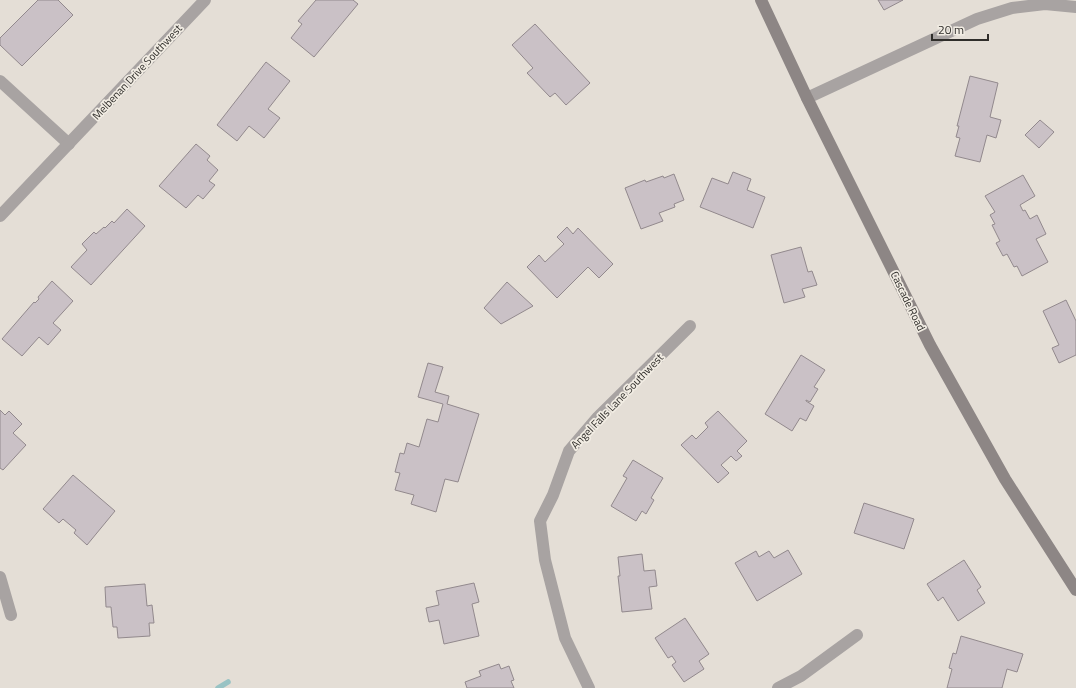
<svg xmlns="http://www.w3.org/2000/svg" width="1076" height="688" font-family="'Titillium Web',sans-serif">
	<rect width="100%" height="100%" fill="#e4ded6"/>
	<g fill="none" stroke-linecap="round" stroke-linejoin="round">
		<path stroke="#99c3c4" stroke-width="5.5" d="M218 688 228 682"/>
	</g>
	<g fill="#cac1c6" stroke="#92898d">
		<path d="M38 0H58L73 15 22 66 0 45V38Z"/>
		<path d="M316 0H353L358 4 314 57 291 38 302 24 298 21Z"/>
		<path d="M878 0H903L884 10Z"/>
		<path d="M535 24 590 83 566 105 555 93 550 97 527 73 533 68 512 45Z"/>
		<path d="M266 62 290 81 268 109 280 118 264 138 249 126 237 141 217 125Z"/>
		<path d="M970 76 998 83 990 117 1001 120 996 138 987 135 980 162 955 156 960 138 956 137 959 126H957Z"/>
		<path d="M1040 120 1054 132 1039 148 1025 135Z"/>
		<path d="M196 144 210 156 207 160 218 170 209 181 215 185 203 199 198 195 186 208 159 186Z"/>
		<path d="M733 172 751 179 747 190 765 197 753 228 700 207 712 178 728 184Z"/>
		<path d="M674 174 684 200 674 204 675 207 659 213 663 221 641 229 625 188 645 180 646 182 663 176 664 178Z"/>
		<path d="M1023 175 1035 196 1020 205 1023 211 1025 210 1030 219 1037 215 1046 234 1036 239 1048 262 1022 276 1017 266 1014 267 1007 254 1003 256 996 243 1000 241 992 225 995 224 990 215 995 212 985 196Z"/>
		<path d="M127 209 145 226 91 285 71 267 87 250 82 244 94 232 96 234 104 227 105 228 112 221 114 223Z"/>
		<path d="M567 227 573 234 578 228 613 264 599 278 588 267 557 298 527 267 539 255 545 262 564 244 557 237Z"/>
		<path d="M801 247 808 272 812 271 817 285 802 289 805 297 784 303 771 255Z"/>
		<path d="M52 281 73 301 53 323 61 330 48 345 39 337 22 356 2 339 34 302 35 303 39 299 38 297Z"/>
		<path d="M507 282 533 306 501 324 484 308Z"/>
		<path d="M1066 300 1076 321V355L1059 363 1052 348 1059 345 1043 311Z"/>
		<path d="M801 355 825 370 814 387 818 389 810 402 806 400V401L814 406 806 421 800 418 792 431 765 414Z"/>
		<path d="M428 363 443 367 435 392 449 396 447 404 479 414 458 482 445 479 436 512 411 504 414 495 395 490 400 473 395 472 400 453 404 454 407 443 419 447 427 419 438 422 443 404 418 397Z"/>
		<path d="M0 410 5 415 9 411 22 424 13 433 26 445 3 470 0 468Z"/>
		<path d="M718 411 747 441 737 451 742 456 736 461 731 456 721 465 729 473 718 483 681 445 692 435 696 439 708 427 705 423Z"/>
		<path d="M633 460 663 478 651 498 654 500 646 514 642 511 636 521 611 506 627 478 623 476Z"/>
		<path d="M73 475 115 511 87 545 74 533 76 530 63 519 59 523 43 509Z"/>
		<path d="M864 503 914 519 904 549 854 533Z"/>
		<path d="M788 550 802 574 757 601 735 563 756 551 759 557 769 551 774 558Z"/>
		<path d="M642 554 644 571 655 570 657 586 649 587 652 609 622 612 618 576H620L618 557Z"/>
		<path d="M964 560 981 587 977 590 985 603 958 621 943 597 938 601 927 584Z"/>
		<path d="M474 583 479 602 472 604 479 636 444 644 439 620 429 622 426 608 439 605 436 591Z"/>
		<path d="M145 584 147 606 152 605 154 623H149L150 636 118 638 117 627H113L111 607H106L105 587Z"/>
		<path d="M685 618 709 654 699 661 704 669 684 682 672 665 676 662 672 656 668 658 655 638Z"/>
		<path d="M961 636 1023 654 1017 672 1007 669 1002 688H947L952 669 949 668 953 653 956 654Z"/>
		<path d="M499 664 501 669 509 666 514 680 511 681 514 688H467L465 682 481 676 479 671Z"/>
	</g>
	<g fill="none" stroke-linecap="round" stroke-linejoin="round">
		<g stroke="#a8a3a2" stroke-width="12">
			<path d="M0 81 69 144"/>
			<path d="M807 98 977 19 1012 8 1045 4 1076 7"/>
			<path d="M0 216 205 0"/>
			<path d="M0 577 11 615"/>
			<path d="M589 688 565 638 545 560 540 521 553 495 569 451 598 417 690 326"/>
			<path d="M778 688 801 676 857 635"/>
		</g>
		<path stroke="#8d8685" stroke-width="12" d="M761 0 807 98 930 345 1005 479 1076 590"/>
	</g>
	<g text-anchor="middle" stroke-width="3.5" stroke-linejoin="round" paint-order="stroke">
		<g font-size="11" fill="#2f2d2a" stroke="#f1ece3">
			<text transform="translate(137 72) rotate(-47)" y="4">Melbenan Drive Southwest</text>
			<text transform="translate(908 301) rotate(64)" y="4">Cascade Road</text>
			<text transform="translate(617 401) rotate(-46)" y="4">Angel Falls Lane Southwest</text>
		</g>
	</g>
	<path d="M932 34v6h56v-6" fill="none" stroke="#2f2d2a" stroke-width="2"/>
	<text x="938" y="34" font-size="12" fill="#2f2d2a" stroke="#f1ece3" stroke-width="3" paint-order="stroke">20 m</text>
</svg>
